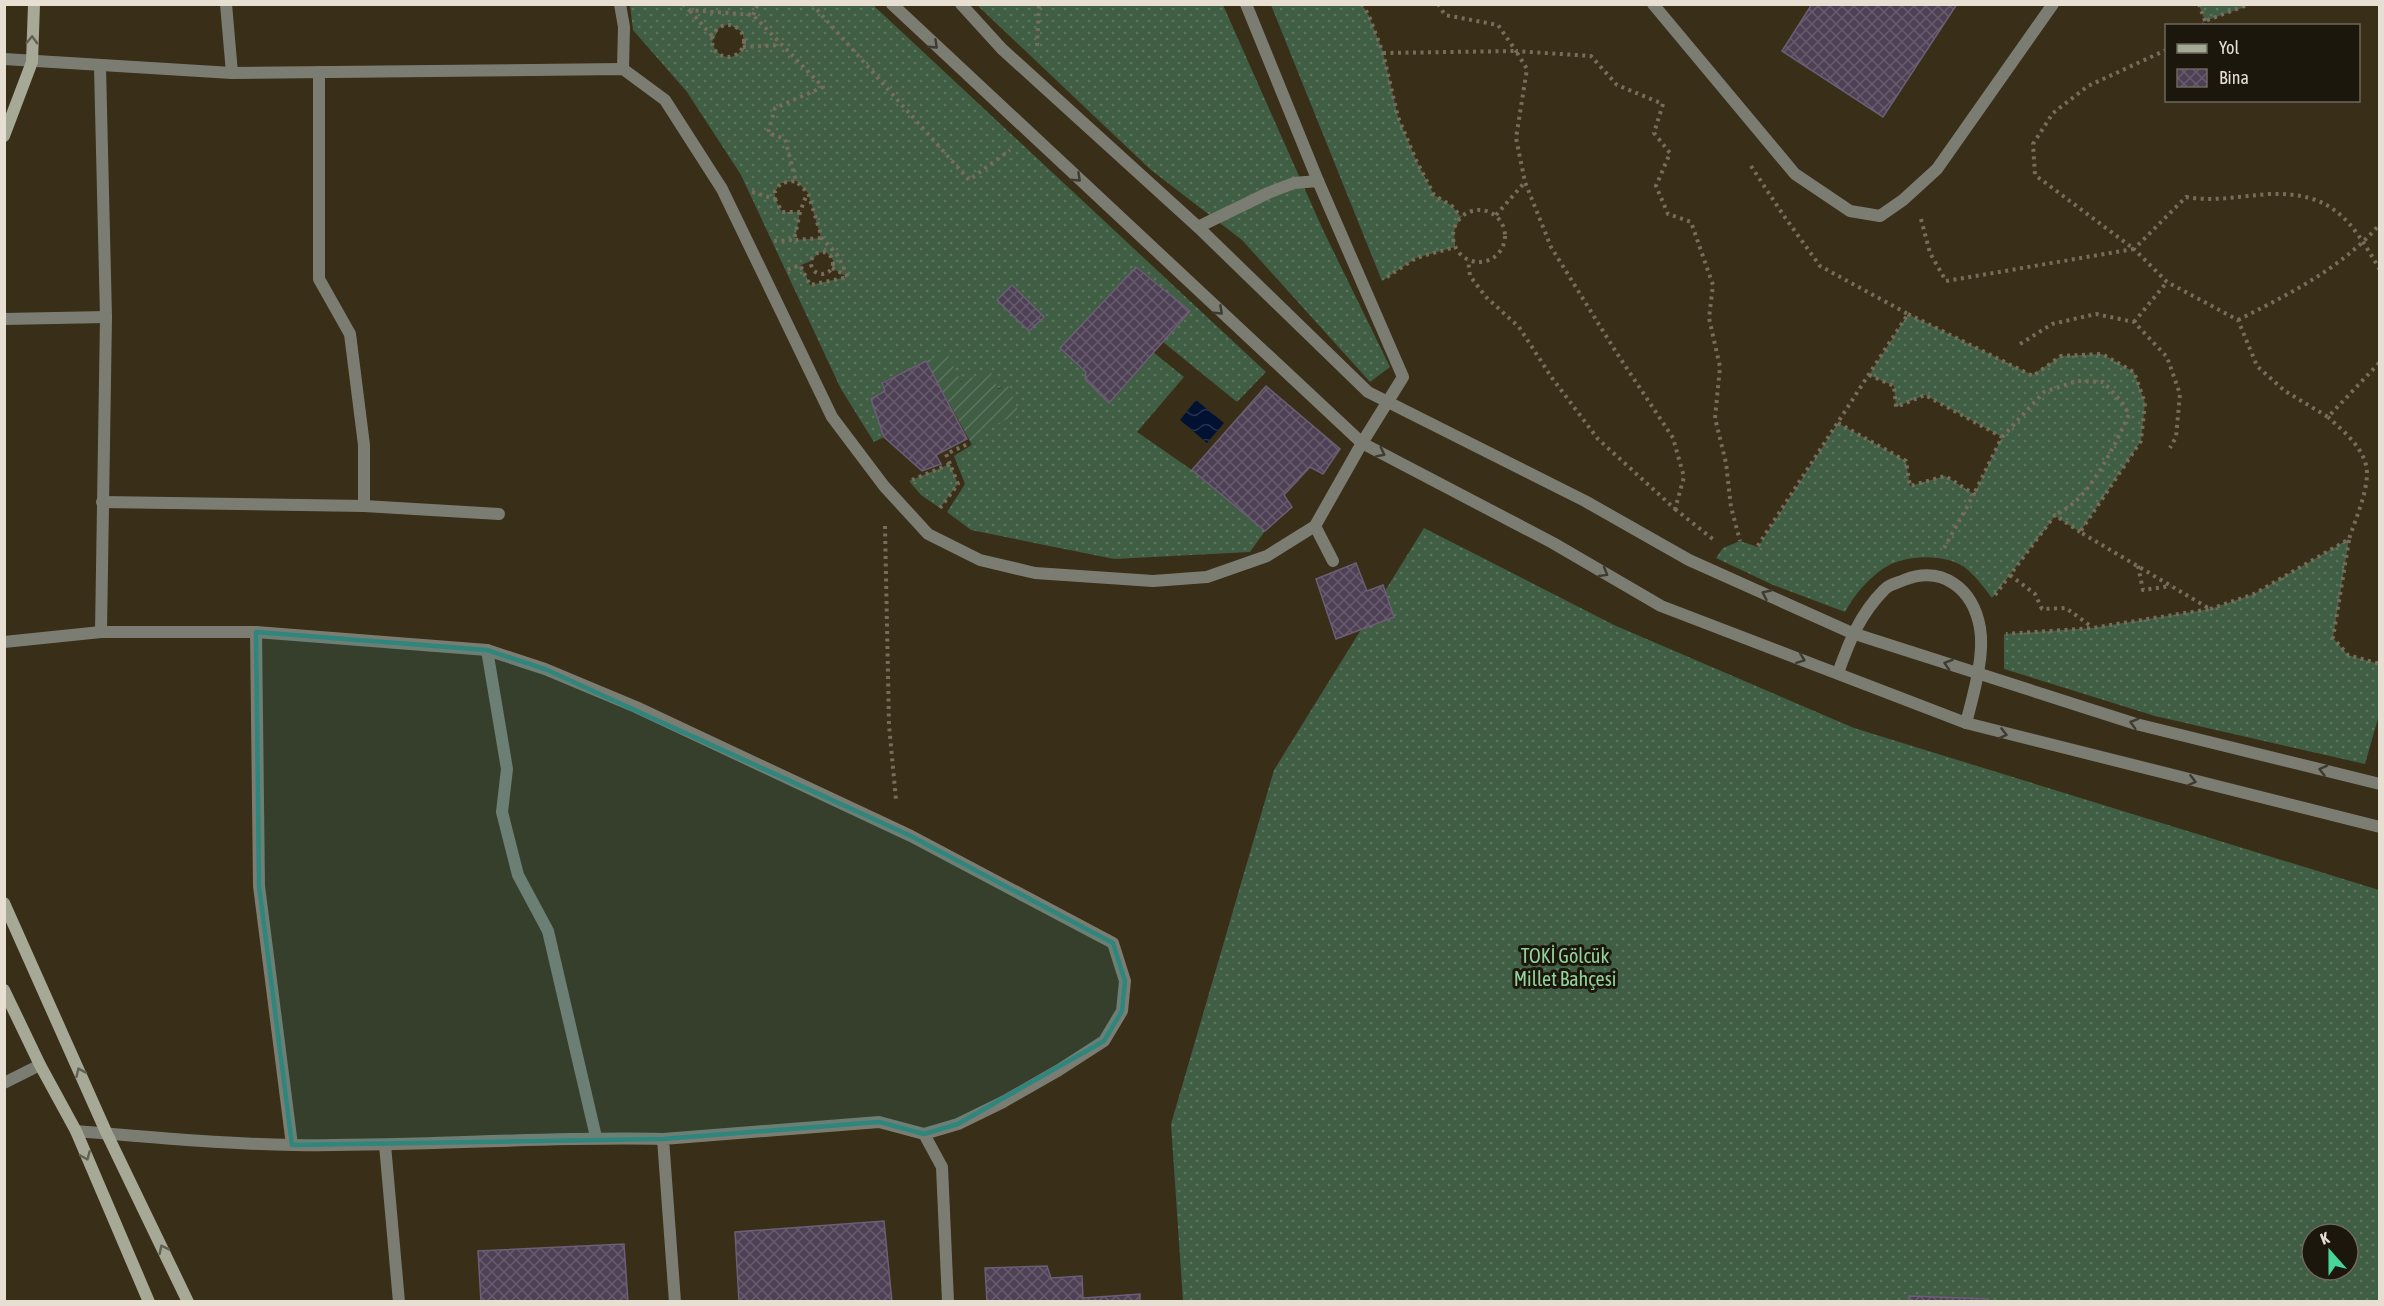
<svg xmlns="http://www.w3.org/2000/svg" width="2384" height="1306" font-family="'Asap Condensed',sans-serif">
	<defs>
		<pattern id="grass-dots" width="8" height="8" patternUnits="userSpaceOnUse" patternTransform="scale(1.5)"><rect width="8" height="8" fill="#405e44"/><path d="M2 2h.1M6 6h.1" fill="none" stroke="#5c755e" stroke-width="1.8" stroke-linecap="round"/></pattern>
		<pattern id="garden-furrows" width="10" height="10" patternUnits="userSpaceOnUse" patternTransform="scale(1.5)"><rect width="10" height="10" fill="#405e44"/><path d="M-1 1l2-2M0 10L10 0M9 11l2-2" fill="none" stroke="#5c755e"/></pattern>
		<pattern id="water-waves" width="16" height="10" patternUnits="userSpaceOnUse" patternTransform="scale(1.5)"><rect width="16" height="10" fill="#001132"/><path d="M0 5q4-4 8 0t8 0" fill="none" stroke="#25334f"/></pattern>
		<pattern id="building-cross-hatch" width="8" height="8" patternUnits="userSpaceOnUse" patternTransform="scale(1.5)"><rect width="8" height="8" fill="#4e4156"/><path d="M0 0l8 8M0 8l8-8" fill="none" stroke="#685c6d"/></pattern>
	</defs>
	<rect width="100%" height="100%" fill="#392e18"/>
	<g fill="url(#grass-dots)" fill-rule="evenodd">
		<path d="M630 5H873L1266 372 1237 402 1163 342 1190 311 1137 267 1060 348 1086 372 1085 379 1109 402 1153 352 1184 377 1137 432 1192 470 1265 531 1250 552 1114 559 971 530 947 512 965 484 954 456 978 441 976 434 1008 386C978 395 950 376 926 361L882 382 885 391 871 399 884 437 874 442 841 389 741 175 687 92 633 30ZM729 24 742 32C751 57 720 68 712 42L719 28ZM796 181 808 193 821 238 795 240 800 212H782L775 199V191L781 183ZM826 252 833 260 832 268 847 277 810 285 801 265 811 261 818 253ZM1012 285 1043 316 1029 331 997 300Z"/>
		<path d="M977 5H1223L1323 230 1390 367 1370 382 1242 240 1151 170Z"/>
		<path d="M1271 5H1362L1369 16 1383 52 1398 117 1416 160 1434 195 1452 206 1461 217 1454 231 1455 247 1416 258 1382 281Z"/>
		<path d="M2199 5V4L2250 5 2205 21Z"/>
		<path d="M1908 314 2032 375 2061 356 2102 354 2134 372 2145 403 2141 441 2080 532 2055 516 1992 598C1985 589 1977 578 1968 570 1948 553 1906 554 1884 568 1868 579 1854 595 1845 612L1771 584 1716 558 1723 548 1740 541 1758 547 1838 423 1906 461 1910 486 1945 476 1974 494 2002 437 1925 395 1896 407 1894 386 1869 375Z"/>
		<path d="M950 464 958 484 940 508 921 495 909 481Z"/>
		<path d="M1424 528 1614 625 1854 728 2379 890V1301H1183L1171 1124 1274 770ZM2312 1234H2348V1270H2312Z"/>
		<path d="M2349 539 2333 638 2348 655 2379 664V715L2365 764 2155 716 2004 669V634L2092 628 2210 609 2254 594Z"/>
	</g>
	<path fill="url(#garden-furrows)" d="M947 353 961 382 990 370 998 389 1008 385 1019 413 977 434 978 441 972 445 926 361Z"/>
	<path fill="url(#water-waves)" d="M1196 400 1224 423 1207 443 1180 420Z"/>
	<g fill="url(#building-cross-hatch)" stroke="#6c5e74" stroke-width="1.5">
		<path d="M1812 4H1957L1883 117 1782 51Z"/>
		<path d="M1136 267 1190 311 1109 403 1085 379 1086 372 1060 348Z"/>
		<path d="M1012 285 1044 317 1029 331 997 300Z"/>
		<path d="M926 361 967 439 936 455 941 464 922 471 884 437 871 399 885 391 882 383Z"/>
		<path d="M1266 386 1340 449 1323 474 1310 467 1284 495 1292 507 1265 531 1192 470Z"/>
		<path d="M1356 563 1367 591 1383 585 1394 617 1336 639 1316 579Z"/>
		<path d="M884 1221 892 1302H739L735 1232Z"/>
		<path d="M624 1244 628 1302H481L478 1251Z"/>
		<path d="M1047 1266 1051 1278 1082 1276 1083 1298 1140 1294V1302H987L985 1268Z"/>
		<path d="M1909 1296 1988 1299V1302H1909Z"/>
	</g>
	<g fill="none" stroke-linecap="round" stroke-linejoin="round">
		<g stroke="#776d5a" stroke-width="4" stroke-dasharray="3 4.5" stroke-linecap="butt">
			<path d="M683 4 689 10 753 15 823 87 775 108 768 133 785 139 796 181"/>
			<path d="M812 4 969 180 1010 150"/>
			<path d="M1362 4 1369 16 1383 53 1398 117 1416 160 1434 195 1452 206 1461 217"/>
			<path d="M1438 4 1445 15 1498 25 1516 51 1591 56 1617 85 1663 104 1654 133 1670 153 1656 186 1668 214 1691 222 1713 285 1709 318 1720 367 1715 418 1726 463 1731 507 1740 541"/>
			<path d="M2199 4 2205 21"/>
			<path d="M690 11 713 37"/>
			<path d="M753 15 758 4"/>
			<circle cx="728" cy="41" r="16"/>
			<path d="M2203 26 2205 21 2250 4"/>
			<path d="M1037 46 1039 4"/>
			<path d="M743 47 781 45"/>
			<path d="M1383 53 1516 51 1527 69 1516 138 1525 182 1551 247 1616 352 1673 438 1684 477 1675 509 1598 439 1552 378 1519 327 1486 297 1470 276 1468 260"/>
			<path d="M1751 166 1784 216 1820 266 1908 314 1757 547"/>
			<path d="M752 192 775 199V191L781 183 796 181 808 193 822 238 838 256 848 277 810 285 800 265 787 270"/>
			<path d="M775 199 782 212H800L807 194"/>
			<circle cx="1479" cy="236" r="26"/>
			<path d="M800 212 794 240 822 238"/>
			<path d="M1496 215 1525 182"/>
			<path d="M1921 219 1930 253 1946 281 2134 249 2035 175 2033 144 2053 113 2088 86 2166 50"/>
			<path d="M774 241 794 240"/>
			<circle cx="822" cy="263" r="11"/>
			<path d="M832 268 847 276"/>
			<path d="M2380 270C2351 220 2333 192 2269 194 2240 196 2215 202 2186 197L2134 249 2167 282 2238 320 2257 366 2285 391 2328 417 2380 362"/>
			<path d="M1387 277 1416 258 1455 247"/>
			<path d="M1908 314 2033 376 2061 356 2102 354 2134 372 2145 403 2141 441 2080 532 2210 609 2092 628 2006 634"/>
			<path d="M2238 320C2289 294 2342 268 2380 224"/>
			<path d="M2134 322 2167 282"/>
			<path d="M2020 344 2052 324 2096 314 2134 322 2167 357 2180 394 2176 437 2170 448"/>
			<path d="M1869 375 1894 386 1896 407 1925 395 2002 437 1974 494"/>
			<path d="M1838 423 1906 461 1910 486 1945 476 1974 494 1942 552"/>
			<path d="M2002 437 2044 392 2077 381 2103 382 2121 401 2129 414C2117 441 2097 482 2075 502 2069 507 2062 511 2055 515"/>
			<path d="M950 464 946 454 970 443"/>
			<path d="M912 480 950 464 958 484 940 508"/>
			<path d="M1675 509 1714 540"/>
			<path d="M885 526 889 725 896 800"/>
			<path d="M2349 540 2333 638 2348 655 2380 664"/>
			<path d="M2138 566 2143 590 2171 586"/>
			<path d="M2010 575 2035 594 2042 609 2066 608 2092 627"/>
			<path d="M1995 595 2055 515 2080 532"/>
			<path d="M2210 609 2254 594 2349 539C2355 520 2371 485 2366 465 2361 445 2342 430 2328 417"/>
		</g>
		<g stroke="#7c7d72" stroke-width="12">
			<path d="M319 72V279L350 334 364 445V506"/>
			<path d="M1198 227 1268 193 1294 183 1318 181"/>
			<path d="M102 502 364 506 499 514"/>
			<path d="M1315 526 1333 561"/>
			<path d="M1838 673C1849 642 1860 614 1884 590 1889 584 1898 583 1904 580 1943 565 1973 589 1980 628 1985 655 1973 696 1966 723"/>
			<path d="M4 1083 40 1065"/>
		</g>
		<g stroke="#7c7d72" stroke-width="12">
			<path d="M226 4 232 73"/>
			<path d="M620 4 624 27 623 69"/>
			<path d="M892 4 1362 443 1553 543 1661 606 1966 723 2380 827"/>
			<path d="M961 4 1002 49 1198 227 1368 392 1585 501 1689 560 1852 633 2136 724 2380 784"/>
			<path d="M1653 4 1795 174 1850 211 1880 216 1903 200 1937 169 2053 4"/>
			<path d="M4 59 232 73 623 69 665 100 722 189 832 417 884 486 928 534 980 560 1035 573 1153 581 1207 577 1267 556 1315 526 1362 443 1403 377 1318 181 1246 4"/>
			<path d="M100 67 106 317 101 632"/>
			<path d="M4 319 106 317"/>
			<path d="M256 632 259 886 292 1145"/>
			<path d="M4 642 101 632H256L487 650 545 669 636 707 911 836 1113 943 1125 981 1122 1011 1104 1041 1059 1070 1003 1102 958 1124 924 1134"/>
			<path d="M487 650 507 769 502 812 518 875 548 931 596 1137"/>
			<path d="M76 1131C148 1137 222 1144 294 1145 417 1147 540 1136 663 1139"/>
			<path d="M385 1145 399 1302"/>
			<path d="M675 1302 663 1139 879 1122 924 1134 942 1167 948 1302"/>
		</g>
		<g stroke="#a7a997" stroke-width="12">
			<path d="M4 136 32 62 34 4"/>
			<path d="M4 903 107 1134 188 1302"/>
			<path d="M4 990 40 1065 76 1131 149 1302"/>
		</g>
	</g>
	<defs><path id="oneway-chevron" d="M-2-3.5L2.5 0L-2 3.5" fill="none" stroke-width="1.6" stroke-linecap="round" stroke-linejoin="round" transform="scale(1.5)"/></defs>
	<g stroke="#626052">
		<use href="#oneway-chevron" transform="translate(32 40) rotate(-88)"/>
		<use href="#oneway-chevron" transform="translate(80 1072) rotate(-114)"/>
		<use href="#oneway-chevron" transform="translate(86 1156) rotate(67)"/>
		<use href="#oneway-chevron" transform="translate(163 1249) rotate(-116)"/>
	</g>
	<g stroke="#3e3b30">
		<use href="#oneway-chevron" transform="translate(934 45) rotate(43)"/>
		<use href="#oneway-chevron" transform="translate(1077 178) rotate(43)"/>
		<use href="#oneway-chevron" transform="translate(1219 311) rotate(43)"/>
		<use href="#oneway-chevron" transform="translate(1381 453) rotate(27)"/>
		<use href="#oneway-chevron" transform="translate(1604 573) rotate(30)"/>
		<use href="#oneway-chevron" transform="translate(1766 594) rotate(-155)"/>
		<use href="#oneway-chevron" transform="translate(1801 659) rotate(21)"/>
		<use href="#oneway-chevron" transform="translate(1948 664) rotate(-162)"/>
		<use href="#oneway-chevron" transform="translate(2134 723) rotate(-164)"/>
		<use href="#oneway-chevron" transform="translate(2003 734) rotate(14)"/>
		<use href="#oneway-chevron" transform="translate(2323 770) rotate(-166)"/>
		<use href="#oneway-chevron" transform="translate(2192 781) rotate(14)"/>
	</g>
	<path fill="#2f867d" fill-opacity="0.2" stroke="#2f867d" stroke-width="4.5" stroke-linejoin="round" d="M256 632 487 650 545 669 911 836 1113 943 1125 981 1122 1011 1104 1041 958 1124 924 1134 879 1122 663 1139 292 1145 259 886Z"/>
	<g text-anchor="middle" stroke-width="6" stroke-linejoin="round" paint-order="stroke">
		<g font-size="20" fill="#92d39c" stroke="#1c170d">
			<text x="1565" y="963">TOKİ Gölcük<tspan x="1565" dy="23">Millet Bahçesi</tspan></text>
		</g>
	</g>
	<rect width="2384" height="1306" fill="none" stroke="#e6dfd2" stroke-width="12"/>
	<rect x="2165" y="24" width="195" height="78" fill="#1c170d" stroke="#6d675c" stroke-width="1.5"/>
	<rect x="2177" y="44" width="30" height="9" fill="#a7a997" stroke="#6d675c" stroke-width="1.5"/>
	<text x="2219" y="54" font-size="18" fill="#e6dfd2">Yol</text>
	<rect x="2177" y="69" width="30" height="18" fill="url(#building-cross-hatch)" stroke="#6d675c" stroke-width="1.5"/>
	<text x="2219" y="84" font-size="18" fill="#e6dfd2">Bina</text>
	<g transform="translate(2330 1252) rotate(339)"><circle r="28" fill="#1c170d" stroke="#6d675c" stroke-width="1.5"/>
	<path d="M0-4.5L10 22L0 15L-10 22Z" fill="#49d49c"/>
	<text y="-9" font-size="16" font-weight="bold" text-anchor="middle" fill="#e6dfd2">K</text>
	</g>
</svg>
